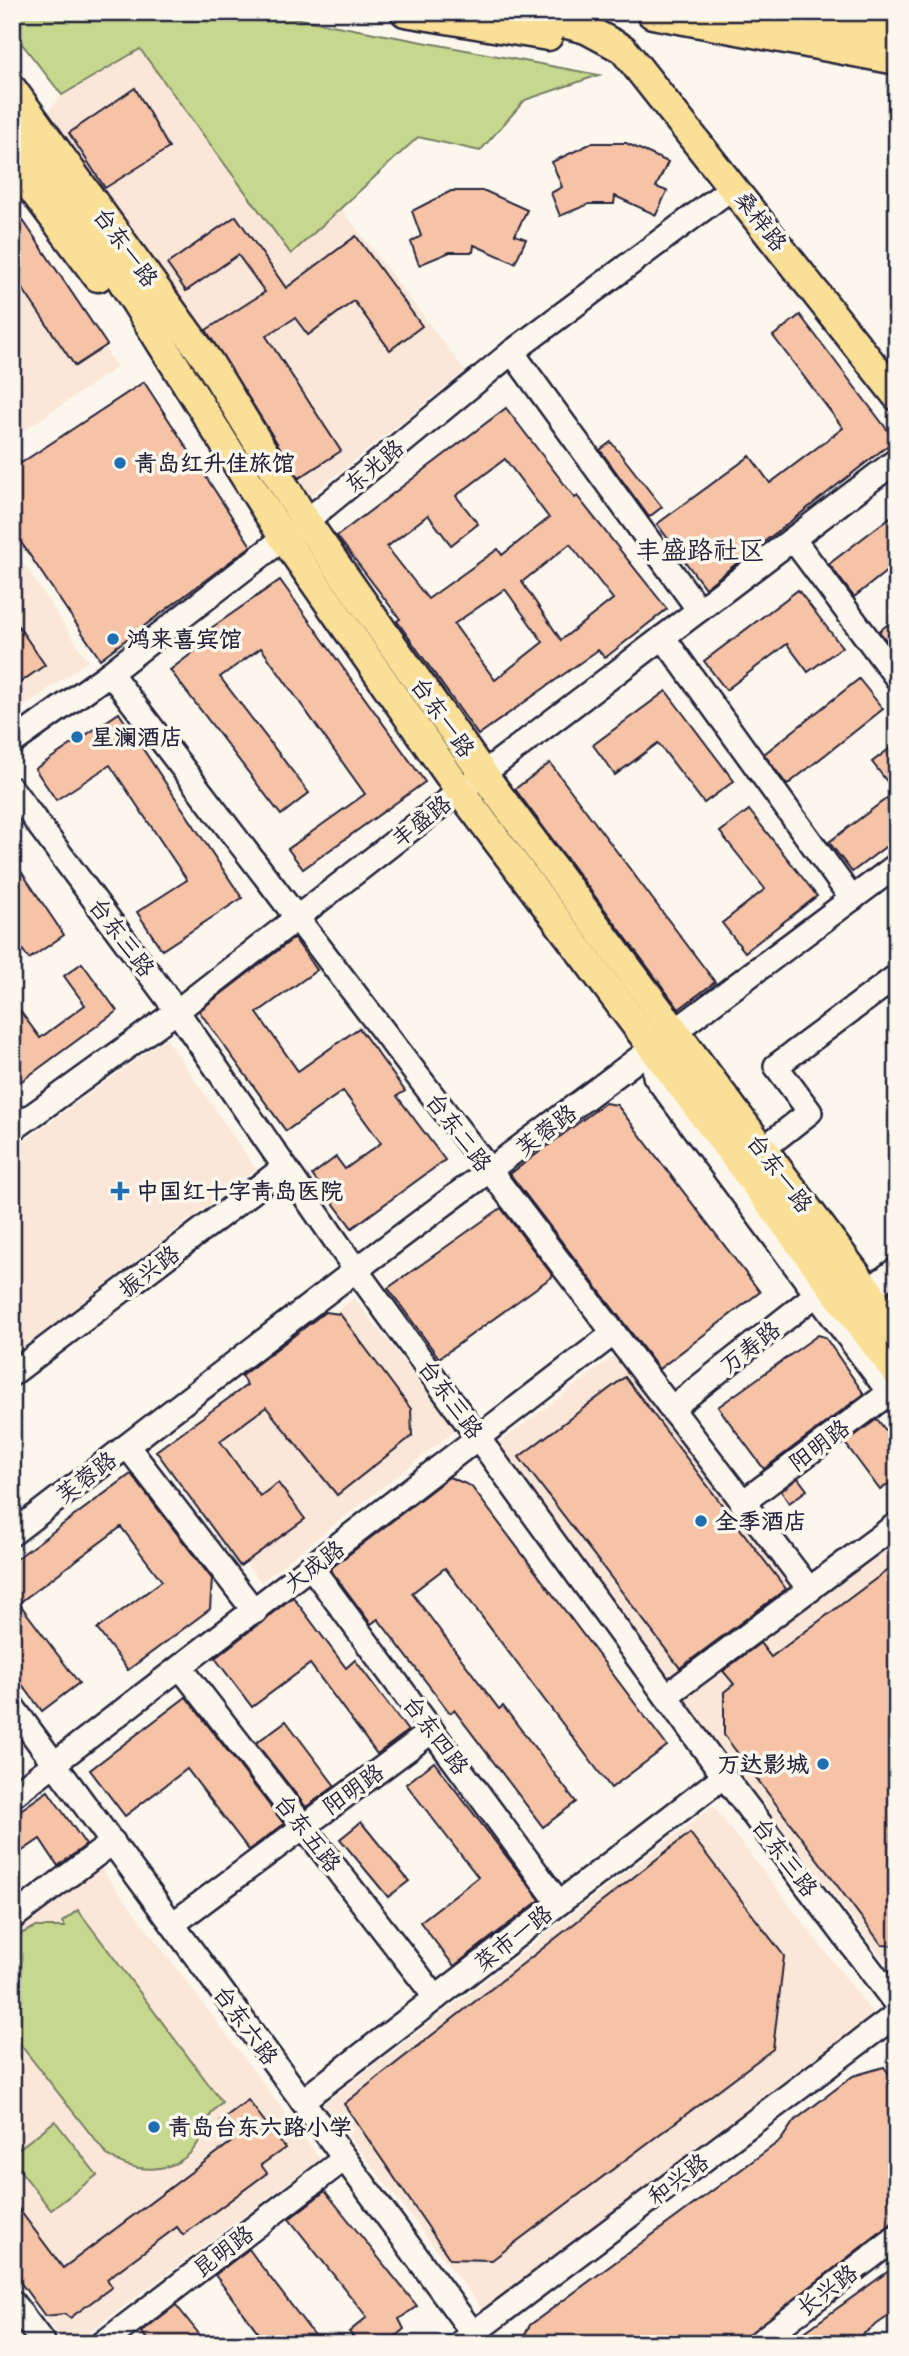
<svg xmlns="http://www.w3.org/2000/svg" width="909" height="2356" font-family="'Architects Daughter','LXGW WenKai TC',sans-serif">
	<rect width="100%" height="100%" fill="#fbf7ec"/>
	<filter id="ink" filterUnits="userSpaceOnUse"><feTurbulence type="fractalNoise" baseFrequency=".0143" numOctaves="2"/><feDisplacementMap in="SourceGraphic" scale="14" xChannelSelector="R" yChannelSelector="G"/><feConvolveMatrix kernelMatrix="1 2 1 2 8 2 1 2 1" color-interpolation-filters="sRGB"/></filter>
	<g filter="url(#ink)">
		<g fill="#fae7d7">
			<path d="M140 49 291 254 341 208 465 371 304 501 48 112 62 95Z"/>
			<path d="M12 213 117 367 12 439Z"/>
			<path d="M12 546 88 661 12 715Z"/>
			<path d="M166 1038 256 1169 12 1356V1150Z"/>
			<path d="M354 1298 457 1429 261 1582 156 1451 233 1395Z"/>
			<path d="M617 1354 792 1588 669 1685 496 1445Z"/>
			<path d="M897 1542V1977L682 1699Z"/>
			<path d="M713 1806 881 2024 491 2320 324 2104Z"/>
			<path d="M100 1867 320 2159 73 2344H65L12 2274V1933Z"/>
		</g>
		<g fill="#c6d88d" stroke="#747d64" stroke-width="2">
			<path d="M13 12H262L599 75 525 100 480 151 418 137 291 254 140 49 62 95 12 31Z"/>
			<path d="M78 1910 222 2102C203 2119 210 2124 198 2143 178 2175 135 2175 107 2155L12 2034V1938L35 1927H65L62 1922Z"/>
			<path d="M55 2121 97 2175 51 2210 12 2160V2154Z"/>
		</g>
		<g fill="#f6c3a6" stroke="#22223b" stroke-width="2" fill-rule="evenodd">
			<path d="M135 88 169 148 105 188 69 133Z"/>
			<path d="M592 143H626L668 162 656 187 667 191 656 215 615 196 614 204H589L560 216 551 193 562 187 552 162Z"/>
			<path d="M451 191H485L527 210 515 235 526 239 515 263 474 245 473 252H450L419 265 411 242 421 236 412 211Z"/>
			<path d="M12 204 107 345 75 366 12 273Z"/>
			<path d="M236 216 286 288 356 236 422 326 390 350 354 301 308 335 295 318 266 336 341 451 299 478 206 330 265 292 238 255 186 291 167 264Z"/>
			<path d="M800 315 895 440 705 588 657 524 750 456 770 483 843 428 773 336Z"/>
			<path d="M144 382 251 546 100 659 12 529V469Z"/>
			<path d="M506 408 575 498 577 496 667 609 605 658 598 650 478 735 397 621 400 619 337 536ZM505 459 549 518 502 555 498 549 428 599 387 547 428 515 451 545 478 524 456 496ZM570 544 613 599 561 640 522 582ZM505 589 543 642 495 680 454 624Z"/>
			<path d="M611 442 662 507 649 517 600 450Z"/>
			<path d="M897 512V563L854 597 829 564Z"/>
			<path d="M280 580 425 782 303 869 288 849 365 794 261 648 220 677 309 793 281 815 170 670 212 638 207 631Z"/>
			<path d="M798 590 842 647 808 672 787 644 726 690 704 661Z"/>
			<path d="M12 617 45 665 12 688Z"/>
			<path d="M897 618V654L879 631Z"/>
			<path d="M859 679 883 709 787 785 764 754Z"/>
			<path d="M666 691 734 781 704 803 658 743 615 775 593 745Z"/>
			<path d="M119 713 242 898 162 950 137 912 187 880 110 765 56 800 35 769Z"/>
			<path d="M897 743V838L852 872 829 842 895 792 872 762Z"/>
			<path d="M550 763 715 982 679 1009 515 789Z"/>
			<path d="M749 810 817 896 745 952 722 923 765 889 720 832Z"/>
			<path d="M12 858 64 935 29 959 12 935Z"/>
			<path d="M294 938 317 970 257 1013 298 1071 359 1028 405 1091 397 1096 445 1160 352 1228 312 1175 336 1157 345 1169 381 1143 343 1091 286 1131 199 1011Z"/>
			<path d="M82 963 117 1011 12 1088V1000L40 1038 85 1005 64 976Z"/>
			<path d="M605 1103 617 1105 760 1292 659 1369 510 1174Z"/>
			<path d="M501 1208 553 1276 439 1358 388 1288Z"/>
			<path d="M325 1312 340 1314 411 1409 412 1436 337 1495 266 1407 220 1441 260 1496 278 1483 305 1519 240 1566 156 1451 247 1385 241 1376Z"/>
			<path d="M818 1335 825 1337 864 1394 764 1469 718 1407Z"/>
			<path d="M625 1377 786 1589 680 1668 519 1457Z"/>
			<path d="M877 1419 897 1445V1478L880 1490 845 1443Z"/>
			<path d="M131 1474 212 1579 210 1609 128 1670 97 1629 162 1581 121 1527 19 1603 79 1683 42 1711 12 1671V1562Z"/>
			<path d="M449 1477 471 1486 667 1746 611 1788 445 1568 412 1593 499 1709 503 1706 576 1802 543 1827 454 1710 450 1713 378 1619 371 1624 330 1569Z"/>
			<path d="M798 1478 807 1490 789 1503 781 1491Z"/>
			<path d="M897 1563V1946L882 1945 724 1735V1692L734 1684 723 1671 760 1643 771 1657Z"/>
			<path d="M293 1597 346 1668 355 1660 408 1731 377 1754 310 1664 252 1707 215 1658Z"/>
			<path d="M186 1697 284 1824 249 1850 187 1769 125 1816 90 1770Z"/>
			<path d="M286 1721 335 1786 306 1807 256 1743Z"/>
			<path d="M434 1762 540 1900 454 1966 420 1922 478 1877 406 1784Z"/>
			<path d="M48 1791 86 1845 58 1866 40 1839 12 1858V1816Z"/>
			<path d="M361 1822 409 1881 388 1897 340 1839Z"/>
			<path d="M690 1833 784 1956 773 2049 492 2260 450 2259 344 2104Z"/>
			<path d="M884 2067 897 2084V2219L737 2344H520L530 2325 781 2140 794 2121 853 2076Z"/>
			<path d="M248 2100 285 2148 261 2165 267 2173 183 2235 177 2227 107 2279 112 2287 70 2318 64 2314 45 2316 12 2271V2200L63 2268 234 2140 220 2121Z"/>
			<path d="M325 2191 417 2306 399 2319 404 2329 386 2344H359L349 2332 367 2317 289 2219Z"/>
			<path d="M249 2249 259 2263 321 2344H267L215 2275Z"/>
			<path d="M897 2265V2310L849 2344H788Z"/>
			<path d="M176 2305 207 2344H151L141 2332Z"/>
		</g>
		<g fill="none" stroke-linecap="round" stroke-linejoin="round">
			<defs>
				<g id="minor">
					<path d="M512 352 699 610"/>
					<path d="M793 539 897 678"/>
					<path d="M663 637 852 899"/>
					<path d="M110 673 810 1590"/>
					<path d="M12 743 110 673 325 506 512 352 734 186"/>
					<path d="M12 789 177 1011 356 1270 724 1776 897 2005"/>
					<path d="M653 1050 655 1076 897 1403"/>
					<path d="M12 1130 177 1011 460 791 897 460"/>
					<path d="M763 1149 810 1112 776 1066 897 976"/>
					<path d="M857 1299 897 1269"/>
					<path d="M12 1374 285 1167"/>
					<path d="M671 1409 828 1285"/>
					<path d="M127 1446 255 1612"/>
					<path d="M742 1503 897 1387"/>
					<path d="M12 1534 356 1270 897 865"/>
					<path d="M312 1568 559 1903"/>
					<path d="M181 1668 436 1998"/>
					<path d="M666 1696 897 1524"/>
					<path d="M12 1706 481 2344"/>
					<path d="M12 1796 614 1333"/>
					<path d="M12 1918 113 1842"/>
					<path d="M173 1924 432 1731"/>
					<path d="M302 2101 724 1776"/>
					<path d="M12 2302 44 2344"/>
					<path d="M102 2344 344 2159"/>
					<path d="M459 2344 897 2014"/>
					<path d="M757 2344 897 2237"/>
				</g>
				<g id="major">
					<path d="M405 12 548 36"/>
					<path d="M520 12 586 29 623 49 897 396"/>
					<path d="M12 89 210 364 305 520 483 774 897 1329"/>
					<path d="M12 124 109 260 283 537 460 791 897 1373"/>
					<path d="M12 162 98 277"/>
				</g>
				<g id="highway">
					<path d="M653 12 897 58"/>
					<path d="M784 12 897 34"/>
				</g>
			</defs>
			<use href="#minor" stroke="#22223b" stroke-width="28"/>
			<use href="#major" stroke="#22223b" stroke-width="33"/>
			<use href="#highway" stroke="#22223b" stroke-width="37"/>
			<use href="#minor" stroke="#fbf7ec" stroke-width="23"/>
			<use href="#major" stroke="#fadf96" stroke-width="28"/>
			<use href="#highway" stroke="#fadf96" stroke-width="32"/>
		</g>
	</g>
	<g fill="#1f6fb2" stroke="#fbf7ec" stroke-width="2.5">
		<circle cx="120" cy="463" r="7"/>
		<circle cx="113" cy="639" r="7"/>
		<circle cx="77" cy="737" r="7"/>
		<path d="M116.5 1180.5h7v7h7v7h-7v7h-7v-7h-7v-7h7z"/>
		<circle cx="701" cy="1521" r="7"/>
		<circle cx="823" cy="1764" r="7"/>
		<circle cx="154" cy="2127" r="7"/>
	</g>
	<g text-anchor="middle" stroke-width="7" stroke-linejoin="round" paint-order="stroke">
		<g font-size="23" fill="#22223b" stroke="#fbf7ec">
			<text transform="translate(761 221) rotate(52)" y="8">桑梓路</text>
			<text transform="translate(126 247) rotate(54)" y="8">台东一路</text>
			<text transform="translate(374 466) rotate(-40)" y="8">东光路</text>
			<text transform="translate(443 717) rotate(55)" y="8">台东一路</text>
			<text transform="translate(421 821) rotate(-38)" y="8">丰盛路</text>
			<text transform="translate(122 937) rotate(53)" y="8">台东三路</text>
			<text transform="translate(546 1130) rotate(-37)" y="8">芙蓉路</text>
			<text transform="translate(459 1132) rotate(53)" y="8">台东二路</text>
			<text transform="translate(780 1173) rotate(53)" y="8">台东一路</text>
			<text transform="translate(149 1271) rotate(-37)" y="8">振兴路</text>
			<text transform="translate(750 1347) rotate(-38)" y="8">万寿路</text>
			<text transform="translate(451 1399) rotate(54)" y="8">台东三路</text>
			<text transform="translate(819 1445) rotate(-37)" y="8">阳明路</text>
			<text transform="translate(86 1477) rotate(-37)" y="8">芙蓉路</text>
			<text transform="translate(314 1566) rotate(-37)" y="8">大成路</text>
			<text transform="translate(436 1735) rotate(53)" y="8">台东四路</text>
			<text transform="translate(353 1789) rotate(-36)" y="8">阳明路</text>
			<text transform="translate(308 1833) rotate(52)" y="8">台东五路</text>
			<text transform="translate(785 1857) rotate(53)" y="8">台东三路</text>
			<text transform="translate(513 1938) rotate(-38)" y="8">菜市一路</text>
			<text transform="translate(246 2025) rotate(54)" y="8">台东六路</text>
			<text transform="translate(678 2179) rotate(-37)" y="8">和兴路</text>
			<text transform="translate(223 2251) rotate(-37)" y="8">昆明路</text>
			<text transform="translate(827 2290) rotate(-37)" y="8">长兴路</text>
		</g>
		<g font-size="23" font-weight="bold" fill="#22223b" stroke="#fbf7ec" text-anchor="start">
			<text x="134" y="471">青岛红升佳旅馆</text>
			<text x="127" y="647">鸿来喜宾馆</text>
			<text x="91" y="745">星澜酒店</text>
			<text x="136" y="1199">中国红十字青岛医院</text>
			<text x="715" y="1529">全季酒店</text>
			<text x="809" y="1772" text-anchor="end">万达影城</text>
			<text x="168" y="2135">青岛台东六路小学</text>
		</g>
		<g font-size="26" fill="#22223b" stroke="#fbf7ec">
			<text x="700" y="559">丰盛路社区</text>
		</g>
	</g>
	<rect width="909" height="2356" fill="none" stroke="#fbf7ec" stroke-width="42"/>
	<rect x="21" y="21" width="867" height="2314" fill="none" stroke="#22223b" stroke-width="2.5" filter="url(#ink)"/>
</svg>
